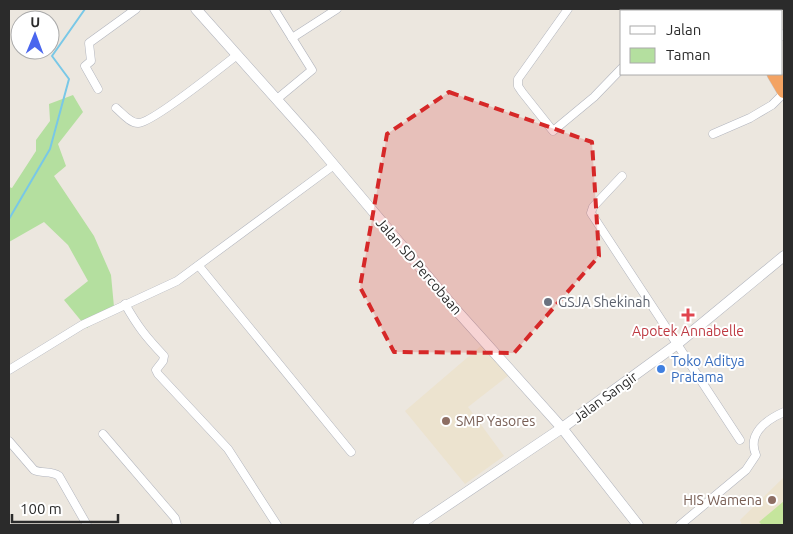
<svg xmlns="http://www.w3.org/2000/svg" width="793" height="534" font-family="Ubuntu,sans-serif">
	<rect width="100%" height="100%" fill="#ece7df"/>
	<g fill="#ece3cf">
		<path d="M482 345 509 375 468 407 504 456 465 484 405 411Z"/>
		<path d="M784 477V525H742L740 520Z"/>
	</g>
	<path fill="#b4df9f" d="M73 95 83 112 58 144 66 166 54 176 94 236 111 275 114 307 87 328 64 300 88 281 68 245 44 222 9 242V187L12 188 36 151V140L50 121 49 104Z"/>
	<path fill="#c5e59c" d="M784 501V525H762L759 522Z"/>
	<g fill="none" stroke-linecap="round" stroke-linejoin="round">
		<path stroke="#79c8e7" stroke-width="2" d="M9 219 50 149 69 79 52 56 85 9"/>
		<defs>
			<g id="street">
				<path d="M274 9 312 70 277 99"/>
				<path d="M568 9 518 79V86L522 92 553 131 594 97 622 68"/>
				<path d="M664 9 667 11"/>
				<path d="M676 11 678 9"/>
				<path d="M782 36 784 34"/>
				<path d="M292 38 337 9"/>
				<path d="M98 89 85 66 91 61 89 43 136 9"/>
				<path d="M116 108C122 113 130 123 138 123 151 124 223 66 237 55"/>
				<path d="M713 134 750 118 772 105 784 93"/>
				<path d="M622 176 593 207 591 213 740 440"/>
				<path d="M199 266 351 452"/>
				<path d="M125 304C138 327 146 337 164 356L163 361 156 370 158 374 228 449 277 525"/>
				<path d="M9 370 82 325 177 281 334 165"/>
				<path d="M103 434 175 518 177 525"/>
				<path d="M9 441 34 470C42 474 51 470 59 476L87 525"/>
				<path d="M680 525 746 470 756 455C747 434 766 420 784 412"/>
			</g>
			<g id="secondary">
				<path d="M196 9 312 139 457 311 562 428 638 525"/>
				<path d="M418 525 562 428 676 345 784 256"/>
			</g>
			<g id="highway">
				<path d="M706 9 710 11"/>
				<path d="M774 74 784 91"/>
			</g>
		</defs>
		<use href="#street" stroke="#b2b5be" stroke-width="9"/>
		<use href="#secondary" stroke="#b2b5be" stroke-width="11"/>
		<use href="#highway" stroke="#c8c8c8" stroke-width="15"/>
		<use href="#street" stroke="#fff" stroke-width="8"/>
		<use href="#secondary" stroke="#fff" stroke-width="10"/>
		<use href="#highway" stroke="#f3a363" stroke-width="14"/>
	</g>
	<path fill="#d62828" fill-opacity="0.2" stroke="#d62828" stroke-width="4" stroke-dasharray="10 6" stroke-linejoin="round" d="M449 92 592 142 599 256 514 353 394 352 360 287 387 134Z"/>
	<circle fill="#6b7280" stroke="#fff" stroke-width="2" cx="548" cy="302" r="5"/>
	<path fill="#e0444e" stroke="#fff" stroke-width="2" d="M685.5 307.5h5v5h5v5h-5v5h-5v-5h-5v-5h5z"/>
	<circle fill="#3f7fe0" stroke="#fff" stroke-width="2" cx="661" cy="369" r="5"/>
	<g fill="#8d6e63" stroke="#fff" stroke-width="2">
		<circle cx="446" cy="421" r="5"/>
		<circle cx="772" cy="500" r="5"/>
	</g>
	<g text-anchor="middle" stroke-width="4" stroke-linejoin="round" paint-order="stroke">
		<g font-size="14" fill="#2b2b2b" stroke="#fff">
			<text transform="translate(419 266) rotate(49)" y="5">Jalan SD Percobaan</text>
			<text transform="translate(605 397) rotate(-36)" y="5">Jalan Sangir</text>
		</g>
		<g font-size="14" fill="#5b616d" stroke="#fff" text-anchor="start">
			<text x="558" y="307">GSJA Shekinah</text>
		</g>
		<g font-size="14" fill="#be3a42" stroke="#fff">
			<text x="688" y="336">Apotek Annabelle</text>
		</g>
		<g font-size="14" fill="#366cbe" stroke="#fff" text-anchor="start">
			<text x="671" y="366">Toko Aditya<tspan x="671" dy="16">Pratama</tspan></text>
		</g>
		<g font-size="14" fill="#785e54" stroke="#fff" text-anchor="start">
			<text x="456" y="426">SMP Yasores</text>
			<text x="762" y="505" text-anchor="end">HIS Wamena</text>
		</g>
	</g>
	<rect width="793" height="534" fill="none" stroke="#2b2b2b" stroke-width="20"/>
	<rect x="620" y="10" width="162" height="65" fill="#ffffff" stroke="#aaaaaa"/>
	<rect x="630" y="26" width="25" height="8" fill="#ffffff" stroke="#aaaaaa"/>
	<text x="666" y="35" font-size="15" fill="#2b2b2b">Jalan</text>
	<rect x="630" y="48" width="25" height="15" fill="#b4df9f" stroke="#aaaaaa"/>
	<text x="666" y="60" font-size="15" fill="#2b2b2b">Taman</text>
	<g transform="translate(35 35) rotate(1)"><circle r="24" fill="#ffffff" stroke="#aaaaaa"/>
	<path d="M0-4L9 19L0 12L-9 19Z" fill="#4a66ee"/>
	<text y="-8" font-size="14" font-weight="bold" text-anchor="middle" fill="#2b2b2b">U</text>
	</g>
	<path d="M12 514v8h106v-8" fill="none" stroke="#2b2b2b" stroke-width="2.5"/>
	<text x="20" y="514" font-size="15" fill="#2b2b2b" stroke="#ffffff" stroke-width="4" paint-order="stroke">100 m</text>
</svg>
